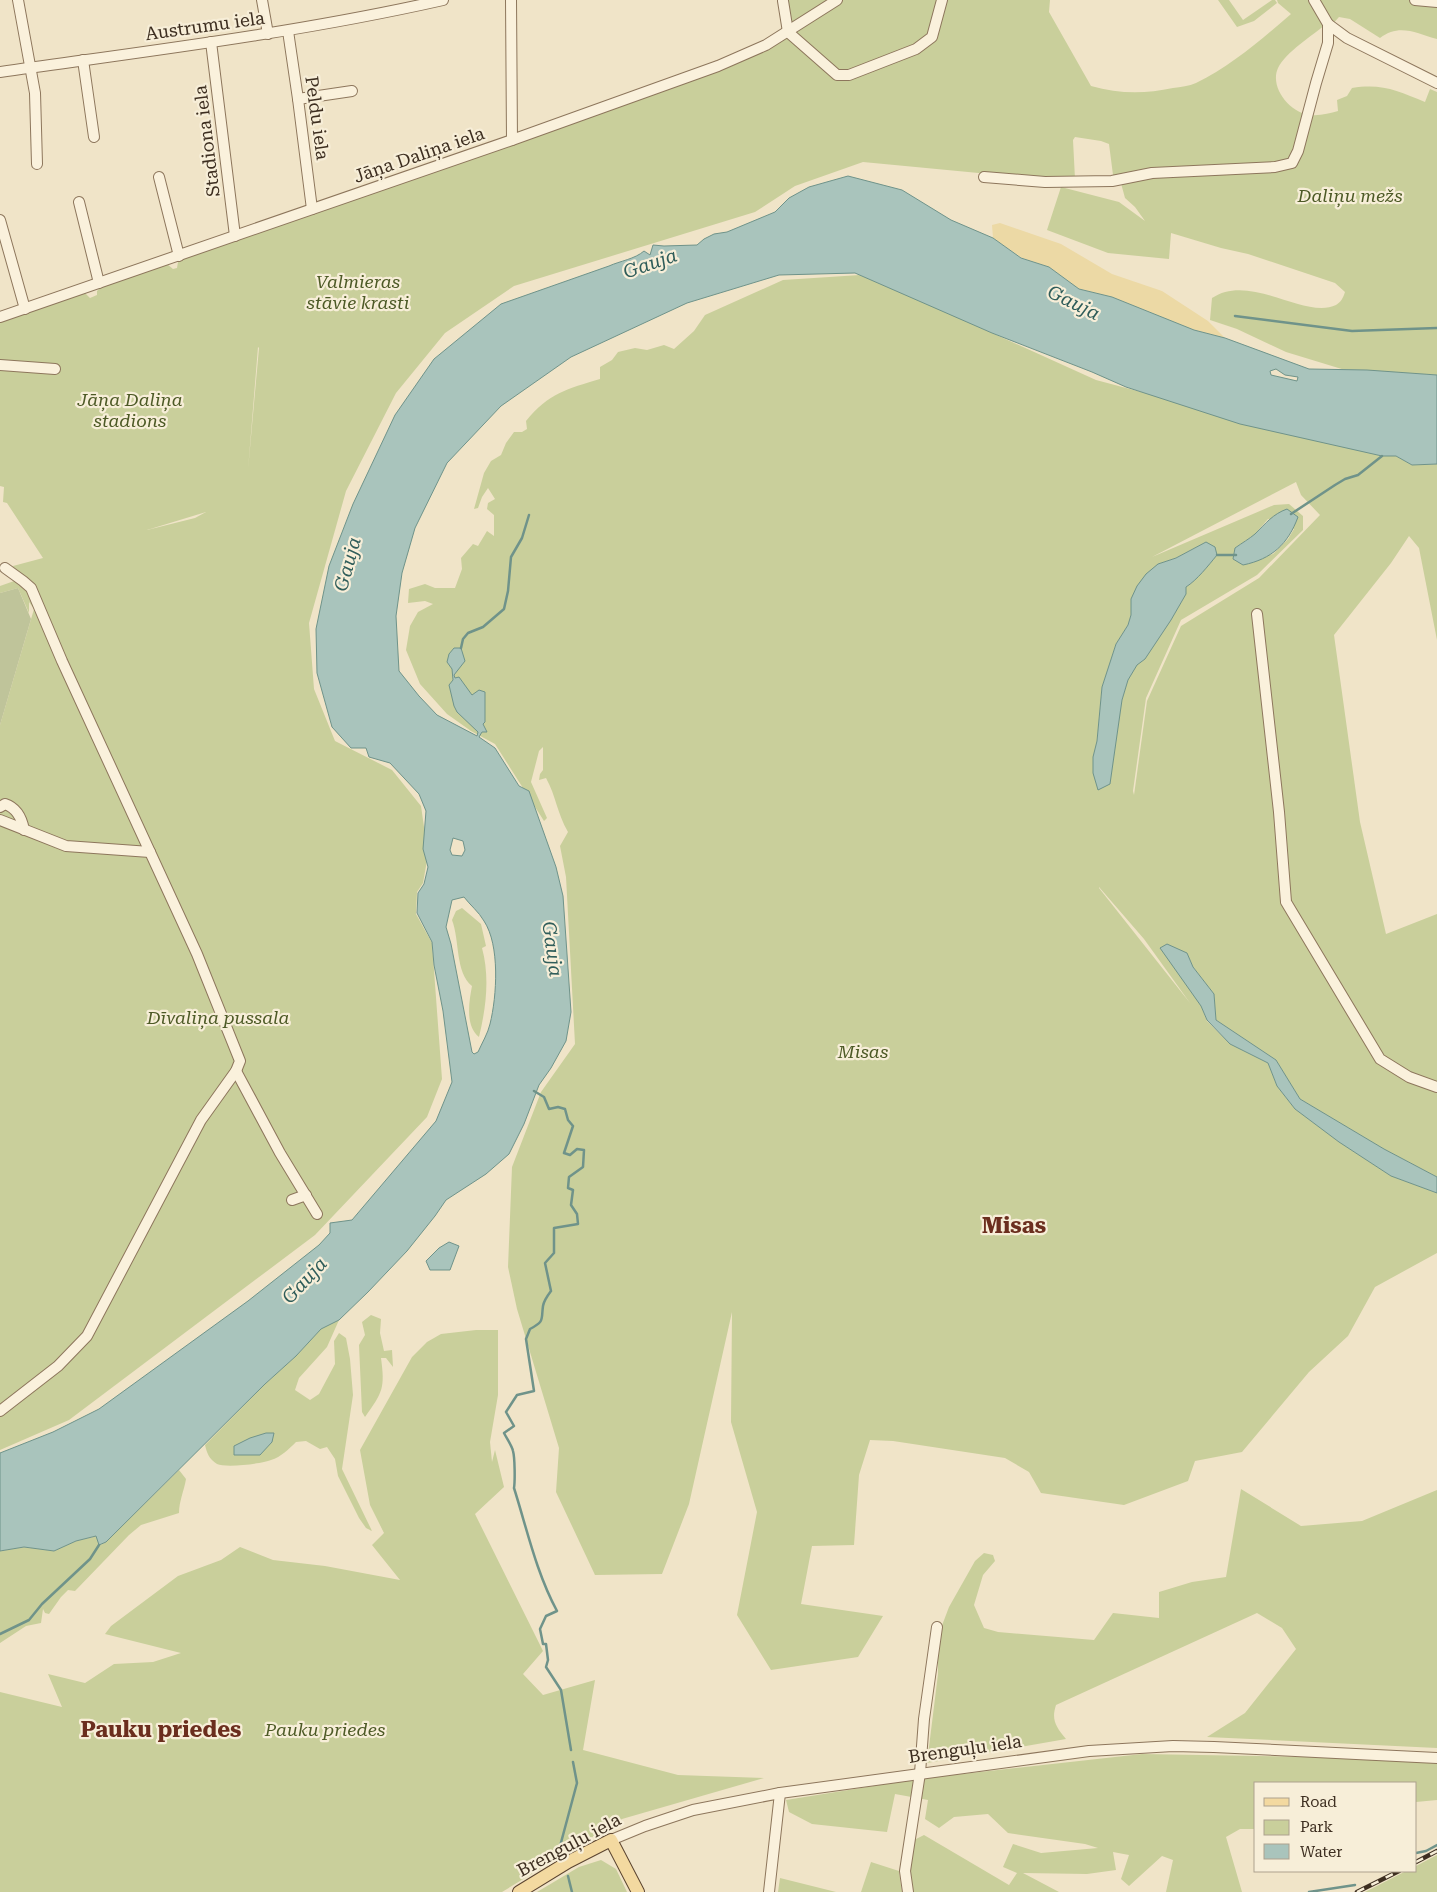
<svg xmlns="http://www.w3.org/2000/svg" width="1437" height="1892" font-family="'Roboto Serif',serif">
	<rect width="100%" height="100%" fill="#f0e4c8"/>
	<g fill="#c9cf9b" fill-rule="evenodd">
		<path d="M785 0H1030L1029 4 1030 0H1050L1049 12 1091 86C1119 94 1145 94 1173 88 1181 87 1189 86 1196 83 1231 66 1262 39 1291 14L1278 3 1277 0H1437V39C1416 33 1399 23 1380 38L1350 19 1339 17 1329 28 1326 24C1312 36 1286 52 1278 68 1269 88 1291 114 1311 115 1320 116 1330 113 1338 111L1337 100 1347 96 1352 88C1382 83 1398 91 1425 102L1430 89 1437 92V375L1345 370 1286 352 1237 329 1210 320 1212 298C1250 272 1305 320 1336 305 1341 302 1343 298 1345 292L1335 283 1248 254 1221 248 1171 233 1169 259 1108 253 1047 230 1061 187 1119 202 1145 221 1135 207 1125 198 1119 176 1113 175 1109 144 1101 141 1075 137 1073 140 1075 179H1043L863 162 795 186 755 212 514 286 445 333 396 393 346 491 309 623 314 689 335 741 392 770 421 806 428 855 423 883 417 892 416 914 432 943 442 1079 427 1117 315 1235 69 1420 0 1450V725L34 609 29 602V613L18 588 0 593V586L17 580 13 566 43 558 7 503 3 502 4 487 0 486V322L85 293 90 298 97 295V291L100 288 167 264 173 269 177 268 178 262 183 258 642 94 791 30ZM258 347 259 348 248 470ZM206 512 195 518 147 530Z"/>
		<path d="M1218 0H1229L1243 20 1272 0H1275L1277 3 1254 21 1237 27Z"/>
		<path d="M860 275 937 308 1096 380 1382 456H1396L1412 465 1437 464V640L1419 548 1409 536 1391 563 1334 635 1360 822 1386 934 1437 914V1177L1384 1149 1300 1099 1276 1060 1216 1020 1214 994 1193 967 1187 953 1201 1006 1207 1021 1230 1044 1268 1063 1277 1086 1295 1109 1339 1142 1391 1176 1437 1193V1253L1375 1287 1348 1336 1309 1372 1242 1452 1195 1461 1188 1481 1124 1505 1041 1493 1029 1472 1005 1458 893 1441 870 1440 859 1475 854 1545 812 1546 801 1604 883 1616 858 1657 771 1670 737 1615 757 1512 731 1422 732 1312 689 1504 662 1574 595 1575 556 1492 559 1448 517 1309 508 1267 512 1167 541 1092 575 1044 566 877 560 846 568 832C557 813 556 796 546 778L539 780 540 774 543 770V747L539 751 531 782 547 818 544 821 495 744 471 731 447 714 420 684 406 650 410 626 418 612 433 604 425 601 408 603 409 589 425 584 435 588H455L462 569 461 558 473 544 478 546 487 531 494 536V515L487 509 488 503 495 499 488 488 482 497 478 508 474 509 484 473 491 461 501 455 506 443 514 432H522L527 429 526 421C549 393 567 389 600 379V367L612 360 618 352 635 348 647 350 664 345 674 349 694 331 705 315 783 280ZM1296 482 1301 495 1320 515 1259 578 1181 626 1147 701 1134 795 1133 791 1146 698 1181 620 1257 575 1303 530V516L1289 504 1274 505 1152 557ZM1268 519 1294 529 1288 539 1273 554 1239 562 1233 559 1235 548 1254 535ZM1206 542 1208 566C1200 573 1195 581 1186 587V594L1171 620 1145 659 1137 664 1128 680 1122 700 1093 757 1097 741 1102 687 1116 644 1128 625 1131 615V599L1158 564 1176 558ZM1099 887 1144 939 1190 1003 1099 888Z"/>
		<path d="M462 908 481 924 486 946 482 948C490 977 486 1008 479 1037 465 1026 469 1002 472 986 455 972 460 941 452 920L456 911Z"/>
		<path d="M371 1315 381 1319 380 1333 384 1351 392 1350 393 1367 386 1358H381C385 1388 383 1392 365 1417L362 1412 359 1345 365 1335 362 1322Z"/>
		<path d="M339 1320 327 1347 299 1378 295 1390 310 1400 319 1394 335 1364 334 1341 339 1333 346 1338 350 1359 353 1395 342 1469 372 1531 366 1528 359 1518 338 1476 335 1459 327 1447 320 1449 306 1441 296 1442C289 1449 281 1457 271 1460 261 1464 226 1468 217 1464 209 1459 207 1453 205 1445L265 1384 296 1356 321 1329Z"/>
		<path d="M476 1330H498V1395L490 1442 492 1462 495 1450 504 1487 475 1514 543 1651 523 1674 543 1695 595 1680 583 1750 678 1775 764 1778 622 1819 502 1892H0V1692L62 1707 48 1674 85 1683 114 1664 153 1662 181 1653 105 1634 111 1626 178 1576 221 1560 240 1547 273 1560 325 1566 400 1580 372 1545 384 1533 370 1505 360 1450 412 1357 427 1342 441 1334Z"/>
		<path d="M179 1470 186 1479C184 1491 179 1501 179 1513L141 1525 129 1535 75 1591 68 1590 61 1597 49 1614 45 1613 43 1609 41 1623 26 1626 0 1643V1551L24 1547 54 1551 76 1541 97 1536 100 1545 106 1542Z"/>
		<path d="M1241 1489 1301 1526 1362 1521 1437 1490V1748L1207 1737 1245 1713 1296 1649 1282 1628 1257 1613 1056 1705C1051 1720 1056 1727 1066 1739L927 1763 938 1674V1636L949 1607 975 1561 984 1553 993 1555 995 1561 983 1575 974 1605 984 1628 998 1632 1094 1640 1113 1613 1159 1618V1592L1192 1582 1226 1577Z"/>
		<path d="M1142 1754 1437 1759V1800L1416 1802V1783H1256V1829H1240L1226 1837 1242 1892H1166L1173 1860 1162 1856 1129 1886 1121 1879 1129 1855 1113 1852 1116 1870 1087 1874 1023 1873 1059 1892H910L913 1890 912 1887 908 1886 914 1840 924 1835 1009 1885 1017 1873 1003 1867 1013 1844 1041 1853 1098 1848 1085 1844 1008 1833 988 1814 954 1817 939 1828 925 1819 928 1800 895 1794 887 1832 812 1824 789 1812 786 1800 917 1779Z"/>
		<path d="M1437 1855V1892H1365L1406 1871H1416V1866Z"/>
		<path d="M601 1860 616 1869 627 1892H537L579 1867Z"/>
		<path d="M871 1862 899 1871 902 1892H861Z"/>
		<path d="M780 1878 836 1892H778Z"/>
	</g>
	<path fill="#ecd9a5" d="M1000 223 1061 244 1112 274 1162 291 1208 321 1225 338 1194 330 1112 297 1079 289 1049 267 1022 258 993 238 992 225Z"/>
	<path fill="#bfc49a" d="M18 588 31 619 0 725V593Z"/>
	<g fill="#a9c4bc" stroke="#6f938a" fill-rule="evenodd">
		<path d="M848 176 902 190 951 220 993 238 1021 258 1049 267 1079 289 1112 297 1194 330 1225 338 1309 369 1367 370 1437 375V464L1412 465 1396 456H1382L1240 424 1126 387 1092 372 992 333 855 273 779 275 687 303 571 357 501 406 447 463 415 528 402 573 396 616 399 671 419 696 437 715 477 736 478 732 457 712 454 706 449 685 453 680 452 669 447 662 449 654 454 648H461L465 661 454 675 455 678 459 677 472 695 479 690 485 692V722L483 724 487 732H482L479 737 495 748 519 786 529 791 556 867 563 896 571 1012 566 1041 551 1068 539 1085 524 1124 509 1154 486 1174 446 1200 435 1216 407 1251 368 1292 339 1320 321 1329 296 1356 265 1384 106 1542 99 1545 96 1536 76 1541 54 1551 24 1547 0 1551V1453L53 1432 99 1409 248 1301 319 1245 330 1233V1223L352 1220 436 1121 452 1082 443 1011 434 965 432 942 417 913 418 893 424 884 428 867 423 849 426 811 419 794 390 763 369 757 366 748H351L332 727 317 673 316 629 329 566 353 504 395 415 434 359 501 304 609 266C620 261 635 259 644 251L650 255 653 245 664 246 697 245 704 239 714 234 727 232 775 212 789 198 809 187ZM1276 369 1285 375 1298 377 1297 381 1271 375 1270 371ZM453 838 463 841 465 850 462 856 452 855 450 850ZM464 897C470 905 479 912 484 921 500 945 497 996 490 1024 488 1033 482 1043 478 1052L474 1054 472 1052 451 944 446 927 452 900Z"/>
		<path d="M1287 509 1298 517C1288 544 1272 559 1243 565L1233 559 1235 548C1242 543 1249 539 1255 534 1266 523 1273 514 1287 509Z"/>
		<path d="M1206 542 1215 547 1217 555C1208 566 1197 580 1186 587V594L1171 620 1145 659 1137 665 1128 680 1122 700 1110 784 1098 790 1093 773V757L1097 741 1102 687 1116 644 1128 625 1131 615V599L1137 586 1146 574 1158 564 1176 558Z"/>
		<path d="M1167 944 1187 953 1193 967 1214 994 1216 1020 1276 1060 1300 1099 1384 1149 1437 1177V1193L1391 1176 1339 1142 1295 1109 1277 1086 1268 1063 1230 1044 1207 1020 1201 1006 1160 948Z"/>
		<path d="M449 1242 459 1246 450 1270H430L426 1261 439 1248Z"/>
		<path d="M266 1433H274L272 1442 260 1455H234V1446L250 1438Z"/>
	</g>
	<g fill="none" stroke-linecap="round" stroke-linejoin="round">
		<g stroke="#6f938a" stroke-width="2.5">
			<path d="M1235 316 1352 331 1437 328"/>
			<path d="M1291 514 1335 485 1345 479 1358 475 1382 456"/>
			<path d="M1217 555H1236"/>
			<path d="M461 648 463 639 468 633 483 627 504 609 508 591 511 557 522 538 529 515"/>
			<path d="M534 1091 544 1097 549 1109 558 1107 565 1109 568 1120 573 1126 564 1153 570 1155 577 1149 584 1150 583 1167 569 1177 568 1188 573 1190 571 1205 577 1214 578 1224 554 1228V1253L545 1263 551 1291C548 1295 544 1300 543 1306 541 1320 545 1321 530 1329L526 1339 534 1391 517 1395 506 1412 514 1426 504 1433C507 1439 512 1446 513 1451 515 1458 515 1482 514 1488 527 1529 536 1572 557 1611L546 1616 540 1629 543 1644H546L548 1660 546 1667 561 1690 571 1750"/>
			<path d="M0 1634 29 1620 42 1604 90 1559 99 1545"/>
			<path d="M559 1850 577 1783 573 1762"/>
			<path d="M1416 1853 1426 1851 1437 1845"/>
			<path d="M568 1876 572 1892"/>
			<path d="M1309 1892 1355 1885"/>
		</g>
		<defs>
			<g id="minor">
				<path d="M18 0 35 93 37 164"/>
				<path d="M262 0 268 34"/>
				<path d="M511 0 512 140"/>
				<path d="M1415 0 1437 2"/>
				<path d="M783 1 788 32 837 75H849L916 49 932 37 942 0"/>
				<path d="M1328 24 1347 38 1437 83"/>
				<path d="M288 31 298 99 312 209"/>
				<path d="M211 42 235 236"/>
				<path d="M83 60 94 137"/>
				<path d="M0 72C148 51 297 33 443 0"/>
				<path d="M298 99 352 91"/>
				<path d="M159 177 179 256"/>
				<path d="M984 177 1045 182 1112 181 1152 173 1275 167 1292 163 1298 151 1316 83 1328 43V24L1314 0"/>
				<path d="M79 202 99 283"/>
				<path d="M0 220 25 309"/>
				<path d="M0 317 512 140 718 66 766 45 837 0"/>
				<path d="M0 365 55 369"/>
				<path d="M1257 614 1279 812 1286 902 1380 1059 1409 1077 1437 1087"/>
				<path d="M0 807 5 804C17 808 22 819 24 830"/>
				<path d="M0 820 66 846 150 852"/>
				<path d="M236 1071 280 1153 317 1214"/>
				<path d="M292 1200 306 1195"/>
				<path d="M0 1411 58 1366 87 1336 201 1120 236 1071 240 1061 197 954 62 661 31 588 23 581 5 568"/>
				<path d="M611 1840 645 1826 693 1810 780 1793 1089 1751 1173 1746 1214 1747 1437 1758"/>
				<path d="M769 1892 780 1793"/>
				<path d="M908 1892 905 1871 920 1773 924 1719 937 1627"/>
			</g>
			<path id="major" d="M519 1892 568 1862 611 1840 638 1892"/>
		</defs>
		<use href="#minor" stroke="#8d765c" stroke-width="12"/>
		<use href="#major" stroke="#5b4430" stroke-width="14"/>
		<use href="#minor" stroke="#faf1dc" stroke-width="10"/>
		<use href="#major" stroke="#f3d9a0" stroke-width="12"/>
		<defs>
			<g id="rail">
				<path d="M1416 1862 1437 1851"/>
				<path d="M1357 1892 1399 1871"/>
			</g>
		</defs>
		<use href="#rail" stroke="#3d2e20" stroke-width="4.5"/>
		<use href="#rail" stroke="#f7eed8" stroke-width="2.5" stroke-dasharray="8" stroke-linecap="butt"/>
	</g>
	<g text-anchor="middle" stroke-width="4.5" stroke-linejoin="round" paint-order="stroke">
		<g font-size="18" fill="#3d2e20" stroke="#f7eed8">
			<text transform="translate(205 26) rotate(-8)" y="6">Austrumu iela</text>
			<text transform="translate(317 118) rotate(82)" y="6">Peldu iela</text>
			<text transform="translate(207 141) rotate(-97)" y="6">Stadiona iela</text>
			<text transform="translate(419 155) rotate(-19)" y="6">Jāņa Daliņa iela</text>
			<text transform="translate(965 1749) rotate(-8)" y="6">Brenguļu iela</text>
			<text transform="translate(569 1845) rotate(-28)" y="6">Brenguļu iela</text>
		</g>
		<g font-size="18" font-style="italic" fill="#4d5a26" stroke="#f7eed8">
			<text x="1350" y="202">Daliņu mežs</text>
			<text x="358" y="288">Valmieras<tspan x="358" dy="21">stāvie krasti</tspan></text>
			<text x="130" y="406">Jāņa Daliņa<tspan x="130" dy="21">stadions</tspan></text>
			<text x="218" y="1024">Dīvaliņa pussala</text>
			<text x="863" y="1058">Misas</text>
			<text x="325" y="1736">Pauku priedes</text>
		</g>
		<g font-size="19" font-style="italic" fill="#2f5d5a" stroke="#f7eed8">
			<text transform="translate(650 263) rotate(-19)" y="7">Gauja</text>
			<text transform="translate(1074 302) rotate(26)" y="7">Gauja</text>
			<text transform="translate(347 564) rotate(-75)" y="7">Gauja</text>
			<text transform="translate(553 949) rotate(82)" y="7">Gauja</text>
			<text transform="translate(304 1280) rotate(-47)" y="7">Gauja</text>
		</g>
		<g font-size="22" font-weight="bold" fill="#6b2e1e" stroke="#f7eed8">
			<text x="1014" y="1233">Misas</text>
			<text x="161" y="1737">Pauku priedes</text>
		</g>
	</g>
	<rect x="1254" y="1782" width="162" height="90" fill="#f7eed8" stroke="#ada18e"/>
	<rect x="1264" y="1798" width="25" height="8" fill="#f3d9a0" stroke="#ada18e"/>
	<text x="1300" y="1807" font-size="15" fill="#3d2e20">Road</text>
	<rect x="1264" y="1820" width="25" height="15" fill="#c9cf9b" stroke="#ada18e"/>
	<text x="1300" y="1832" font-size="15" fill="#3d2e20">Park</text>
	<rect x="1264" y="1844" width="25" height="15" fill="#a9c4bc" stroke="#ada18e"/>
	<text x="1300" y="1857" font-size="15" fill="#3d2e20">Water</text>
</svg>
